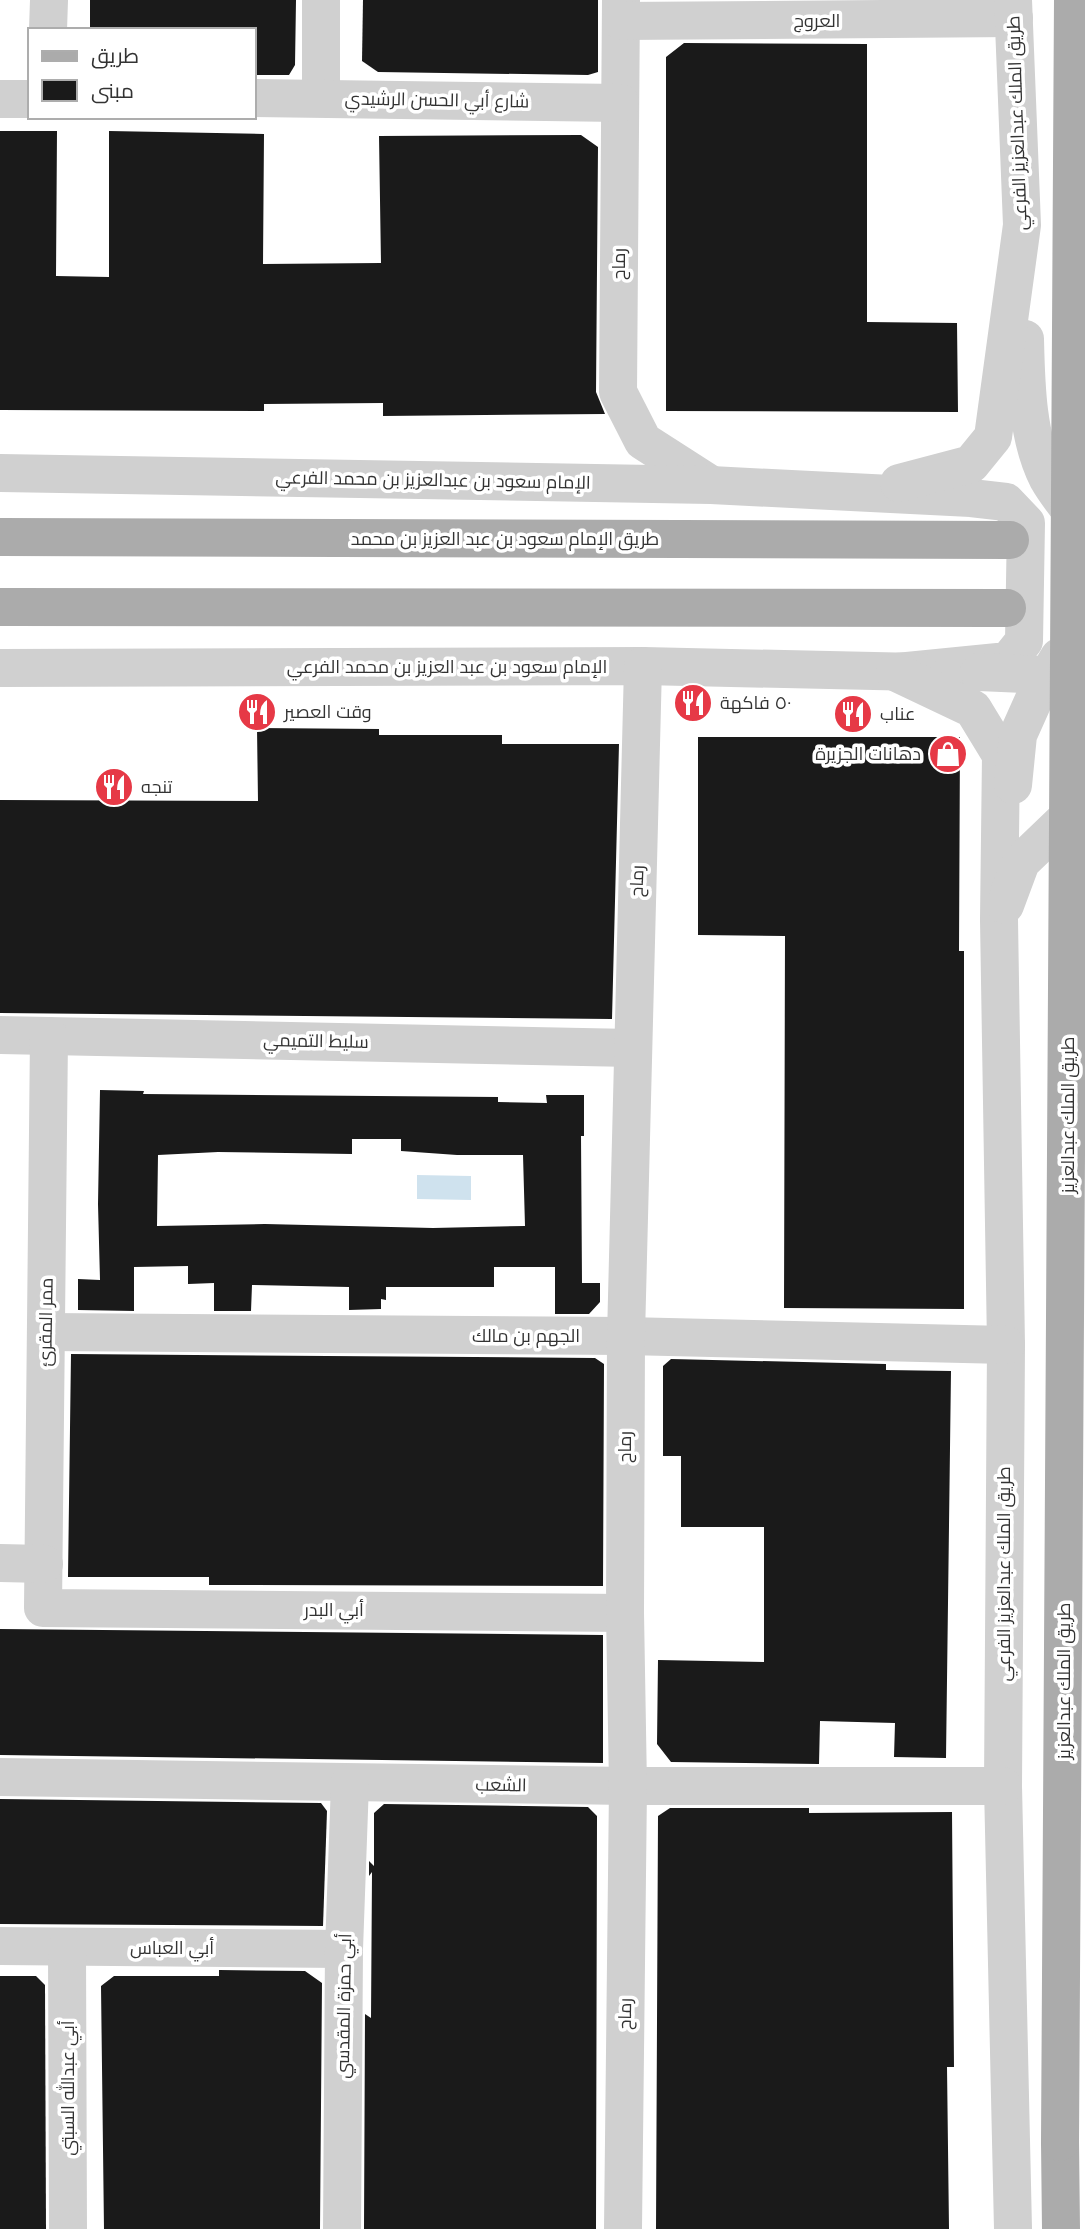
<svg xmlns="http://www.w3.org/2000/svg" width="1085" height="2229" font-family="Quicksand,Cairo,sans-serif">
	<rect width="100%" height="100%" fill="#fff"/>
	<path fill="#cfe2ee" d="M417 1175 471 1176V1200L417 1199Z"/>
	<g fill="#1a1a1a" fill-rule="evenodd">
		<path d="M90 0H296L295 65 289 75H254V30H90Z"/>
		<path d="M363 0H598V72L588 75 378 72 362 61Z"/>
		<path d="M684 43 867 44V322L957 323 958 412 666 411V57Z"/>
		<path d="M0 131H57L56 276 109 277V131L264 134 263 264 381 263 379 136 581 135 598 147 596 392 605 414 383 416V403L264 404V411L0 410Z"/>
		<path d="M257 728 379 729V735H502V744H619L612 1019 0 1013V800L258 801Z"/>
		<path d="M698 737H960L959 951H964V1309L784 1308 785 936 698 935Z"/>
		<path d="M100 1090 144 1091 143 1094 498 1097V1102L547 1103 546 1095H584V1136H581L582 1283H600V1302L589 1314H555V1267H494V1287H386V1300L381 1299V1309L349 1310V1287L252 1285 251 1311H214V1283L188 1284V1266L134 1267V1311L78 1310V1279L100 1280 98 1204ZM352 1139H401V1151L457 1155H523L525 1226 433 1228 265 1224 157 1226 158 1155 218 1152 352 1154Z"/>
		<path d="M71 1354 595 1358 604 1364 603 1586 209 1585V1577H68Z"/>
		<path d="M671 1359 886 1364V1370L951 1371 946 1758 894 1757 895 1723 820 1721 819 1764 671 1762 657 1744 658 1660 764 1662V1527H681V1456H663V1366Z"/>
		<path d="M0 1629 603 1635V1763L0 1755Z"/>
		<path d="M0 1799 321 1803 327 1811 323 1926 0 1924Z"/>
		<path d="M384 1804 588 1807 597 1816 596 2229H364L365 2014 371 2018 372 1872 369 1876V1861L374 1866V1813Z"/>
		<path d="M670 1808H809V1813L952 1812 954 2067H947L949 2229H656L658 1816Z"/>
		<path d="M219 1970 305 1971 322 1983 320 2229H104L101 1986 114 1976H219Z"/>
		<path d="M0 1976H36L45 1985 46 2229H0Z"/>
	</g>
	<g fill="none" stroke-linecap="round" stroke-linejoin="round">
		<g stroke="#d0d0d0" stroke-width="38">
			<path d="M621 0 618 392 643 441 710 484"/>
			<path d="M621 21 1014 18"/>
			<path d="M48 30 49 0"/>
			<path d="M321 97V0"/>
			<path d="M254 98 620 103"/>
			<path d="M0 99H30"/>
			<path d="M1025 339C1026 384 1027 438 1048 479 1057 495 1070 510 1081 524"/>
			<path d="M0 473 711 485 971 498 1006 502 1026 523 1024 641 1008 661 897 672"/>
			<path d="M899 483 971 464 993 437 1022 225 1013 0"/>
			<path d="M0 668 643 666 919 672"/>
			<path d="M895 672 973 709 1001 755 999 920 1006 1345 1003 1786 1013 2229"/>
			<path d="M979 672 1085 677"/>
			<path d="M1013 785 1018 735 1035 697 1059 657"/>
			<path d="M1005 905 1021 862 1068 817 1085 816"/>
			<path d="M0 1035 632 1048"/>
			<path d="M49 1036 43 1608 625 1613"/>
			<path d="M46 1332 626 1336 1006 1345"/>
			<path d="M0 1563 44 1564"/>
			<path d="M0 1777 628 1786H1003"/>
			<path d="M0 1946 344 1949"/>
			<path d="M67 1948 68 2229"/>
			<path d="M342 2229 344 1949 350 1783"/>
			<path d="M623 2229 628 1786 625 1613 626 1336 643 666"/>
		</g>
		<g stroke="#ababab" stroke-width="38">
			<path d="M0 537 1010 540"/>
			<path d="M0 607 1007 608"/>
			<path d="M1060 2142 1061 2229"/>
		</g>
		<path stroke="#ababab" stroke-width="38" d="M1060 2142 1073 0"/>
	</g>
	<defs>
		<symbol id="restaurant-disc" viewBox="-11 -11 22 22"><circle r="9.5" fill="#e63946" stroke="#fff"/><path d="M-5-6h1v4h1v-4h1v4h1v-4h1v5L-1.5 .5V6h-2V.5L-5-1ZM5-6V6H3V1.5H1.5Q1.5-4 5-6Z" fill="#fff"/></symbol>
		<symbol id="shop-disc" viewBox="-11 -11 22 22"><circle r="9.5" fill="#e63946" stroke="#fff"/><path d="M-5-2.5h2.3a2.7 3.5 0 0 1 5.4 0H5L5.5 6h-11ZM-1.5-2.5h3a1.5 2.3 0 0 0-3 0Z" fill="#fff"/></symbol>
	</defs>
	<g fill-rule="evenodd">
		<use href="#restaurant-disc" x="671" y="681" width="44" height="44"/>
		<use href="#restaurant-disc" x="235" y="690" width="44" height="44"/>
		<use href="#restaurant-disc" x="831" y="692" width="44" height="44"/>
		<use href="#shop-disc" x="926" y="732" width="44" height="44"/>
		<use href="#restaurant-disc" x="92" y="765" width="44" height="44"/>
	</g>
	<g text-anchor="middle" stroke-width="7" stroke-linejoin="round" paint-order="stroke">
		<g font-size="18" fill="#333" stroke="#fff">
			<text x="817" y="27">العروج</text>
			<text transform="translate(437 100) rotate(1)" y="6">شارع أبي الحسن الرشيدي</text>
			<text transform="translate(1017 123) rotate(-92)" y="6">طريق الملك عبدالعزيز الفرعي</text>
			<text transform="translate(619 264) rotate(-90)" y="6">رماح</text>
			<text transform="translate(433 480) rotate(1)" y="6">الإمام سعود بن عبدالعزيز بن محمد الفرعي</text>
			<text x="505" y="545">طريق الإمام سعود بن عبد العزيز بن محمد</text>
			<text x="447" y="673">الإمام سعود بن عبد العزيز بن محمد الفرعي</text>
			<text transform="translate(637 881) rotate(-88)" y="6">رماح</text>
			<text transform="translate(316 1041) rotate(1)" y="6">سليط التميمي</text>
			<text transform="translate(1068 1115) rotate(-90)" y="6">طريق الملك عبدالعزيز</text>
			<text transform="translate(46 1322) rotate(-89)" y="6">ممر المقرئ</text>
			<text x="526" y="1342">الجهم بن مالك</text>
			<text transform="translate(625 1447) rotate(-90)" y="6">رماح</text>
			<text transform="translate(1004 1574) rotate(-90)" y="6">طريق الملك عبدالعزيز الفرعي</text>
			<text x="334" y="1616">أبي البدر</text>
			<text transform="translate(1064 1681) rotate(-90)" y="6">طريق الملك عبدالعزيز</text>
			<text transform="translate(501 1785) rotate(1)" y="6">الشعب</text>
			<text x="172" y="1954">أبي العباس</text>
			<text transform="translate(344 2006) rotate(-89)" y="6">أبي حمزة المقدسي</text>
			<text transform="translate(625 2014) rotate(-89)" y="6">رماح</text>
			<text transform="translate(68 2088) rotate(-90)" y="6">أبي عبدالله السبتي</text>
		</g>
		<g font-size="18" fill="#333" stroke="#fff" text-anchor="start">
			<text x="720" y="709">٥٠ فاكهة</text>
			<text x="284" y="718">وقت العصير</text>
			<text x="880" y="720">عناب</text>
			<text x="921" y="760" text-anchor="end">دهانات الجزيرة</text>
			<text x="141" y="793">تنجه</text>
		</g>
	</g>
	<rect x="28" y="28" width="228" height="91" fill="#ffffff" stroke="#adadad" stroke-width="2"/>
	<rect x="42" y="51" width="35" height="10" fill="#ababab" stroke="#adadad" stroke-width="2"/>
	<text x="91" y="63" font-size="21" fill="#333333">طريق</text>
	<rect x="42" y="80" width="35" height="21" fill="#1a1a1a" stroke="#adadad" stroke-width="2"/>
	<text x="91" y="98" font-size="21" fill="#333333">مبنى</text>
</svg>
